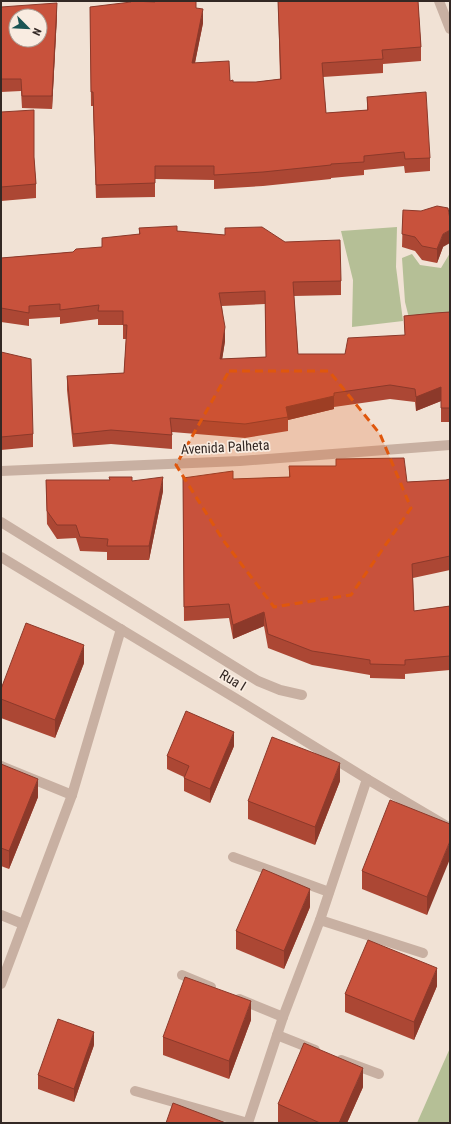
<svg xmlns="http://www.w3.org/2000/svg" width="451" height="1124" font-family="'Roboto Condensed',sans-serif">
	<rect width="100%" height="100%" fill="#f1e2d5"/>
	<g fill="#b5bf96">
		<path d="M397 227 396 267 403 321 352 327 353 280 341 231Z"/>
		<path d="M450 253V313L409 318 405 302 402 258 412 254 420 265 441 268Z"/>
		<path d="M450 1048V1123H417Z"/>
	</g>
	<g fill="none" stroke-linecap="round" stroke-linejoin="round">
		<g stroke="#c8b0a2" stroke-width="10">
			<path d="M439 1 450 29"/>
			<path d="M1 471 240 461 450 445"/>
			<path d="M1 522 258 681 280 690 302 695"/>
			<path d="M1 557 245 704 367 779 450 828"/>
			<path d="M1 766 72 795"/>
			<path d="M233 857 329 892"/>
			<path d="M1 915 23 924"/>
			<path d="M320 920 423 953"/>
			<path d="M182 975 211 987"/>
			<path d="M1 984 72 795 121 629"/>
			<path d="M239 999 283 1017"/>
			<path d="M277 1035 315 1050"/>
			<path d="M341 1060 379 1074"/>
			<path d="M135 1091 248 1123"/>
			<path d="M248 1123 283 1017 320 920 367 779"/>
		</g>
	</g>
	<g fill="#ac4734" fill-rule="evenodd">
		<path d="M154 1H196V8L203 23 195 63 233 82H256L280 79 278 1H418L421 47V61L383 64V73L323 77 326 113 367 110V97L430 158V171L405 173 404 166 364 170V175L331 178V179L263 186 214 189V180L155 179V197L96 198 93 106H91L90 7 154 2Z"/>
		<path d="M1 7 57 15 52 109 22 108 21 91 1 92Z"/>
		<path d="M1 112 34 158 36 184V198L1 201Z"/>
		<path d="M403 210 443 247 437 263 422 260 415 251 402 247Z"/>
		<path d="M139 228 225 235V228L341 281V295L294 296 298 354H345L405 335 404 316 450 312V422H441V401L416 411 415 402 390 399 334 407V409L288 420V431L245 438 172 432V449L111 444 73 447 67 390V376L124 373 126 339H123V325H98V319L60 324V317L29 319V326L1 322V258L73 252 102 247 139 234ZM265 304 266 357 222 359 225 341 222 306Z"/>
		<path d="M1 352 33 434V447L1 450Z"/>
		<path d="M289 466 407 482 446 480 450 479V570L413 578 414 611 450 606V670L405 674V679L370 678V675L312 665 268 648 264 626 233 639 229 618 184 621 183 478 233 479 289 477Z"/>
		<path d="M46 480 132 481 163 491 149 560H107V552L80 551 76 538 57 539 47 524Z"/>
		<path d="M84 663 55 738 1 718V689Z"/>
		<path d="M234 746 210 803 184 791V777L167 769V756Z"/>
		<path d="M1 764 38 797 9 869 1 866Z"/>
		<path d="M340 781 315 845 248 819V801Z"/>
		<path d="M450 824 427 915 362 889V871Z"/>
		<path d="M310 907 284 969 236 949V931Z"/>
		<path d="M437 986 414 1040 345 1012V994Z"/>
		<path d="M251 1020 229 1079 163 1055V1037Z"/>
		<path d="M94 1045 74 1102 38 1089V1075Z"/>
		<path d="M363 1087 347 1123H278V1104Z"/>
	</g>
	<g fill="#8c392a">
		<path d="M57 3V15L52 109V96Z"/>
		<path d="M203 9V23L192 77V63Z"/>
		<path d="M450 230V243L443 247 437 263V249L443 234Z"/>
		<path d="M225 327V341L220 373V359Z"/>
		<path d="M441 387V401L416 411V397Z"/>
		<path d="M334 396V409L288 420 286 407Z"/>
		<path d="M163 477V491L149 560V546Z"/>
		<path d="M264 612V626L233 639V625Z"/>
		<path d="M84 645V663L55 738V720Z"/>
		<path d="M234 732V746L210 803V789Z"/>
		<path d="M340 763V781L315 845V827Z"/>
		<path d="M38 779V797L9 869V851Z"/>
		<path d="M450 841V859L427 915V897Z"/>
		<path d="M310 889V907L284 969V951Z"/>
		<path d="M437 968V986L414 1040V1022Z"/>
		<path d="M251 1001V1020L229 1079V1061Z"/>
		<path d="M94 1032V1045L74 1102V1089Z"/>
		<path d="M363 1068V1087L347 1123H339Z"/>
	</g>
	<g fill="#c8523c" stroke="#8c392a" fill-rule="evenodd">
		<path d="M132 1 155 2V1H196V8L203 9 192 63 229 61 230 81 233 80V82H256L281 79 278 1H418L421 47 382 50 383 59 322 63 326 113 368 110 367 97 426 92 430 158 405 159 404 152 364 156V162L331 164V165L263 172 214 175V166H155V183L96 185 93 92H91L90 7 131 2Z"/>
		<path d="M57 3 52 96H22L21 79H1V7ZM16 16H40V40H16Z"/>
		<path d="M34 110V157L36 184 1 187V112Z"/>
		<path d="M437 206 448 208 450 219V230L443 234 437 249 422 246 415 237 402 234 403 210 421 211Z"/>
		<path d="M177 226V231L225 235V228L262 227 285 242 340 240 341 281 293 282 298 354H345L348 338 405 335 404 316 435 313 450 312V408H441V387L416 397 415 389 390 385 334 393V396L286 407 288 417 245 424 170 418 172 435 111 430 73 434 67 376 124 373 127 325H123V311H98L99 305 60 310V304L29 306V313L1 308V258L73 252 76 249 102 247V238L140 234 139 228ZM265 291 266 357 220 359 225 327 219 293Z"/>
		<path d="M1 352 31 359 33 434 1 437Z"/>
		<path d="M404 458 407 482 446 480 450 479V556L412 564 414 611 450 606V656L405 660V665L370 664V660L312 651 268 634 264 612 233 625 229 604 184 607 183 478 233 471V479L290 477 289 466H336V459Z"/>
		<path d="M109 477H132V481L163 477 149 546H107L108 539 80 537 76 525H57L47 511 46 480H110Z"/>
		<path d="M26 623 84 645 55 720 1 699V689Z"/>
		<path d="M186 711 234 732 210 789 184 778 189 766 167 756Z"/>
		<path d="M272 737 340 763 315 827 248 801Z"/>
		<path d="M1 764 38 779 9 851 1 848Z"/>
		<path d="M390 800 450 824V841L427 897 362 871Z"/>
		<path d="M263 869 310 889 284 951 236 931Z"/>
		<path d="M368 940 437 968 414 1022 345 994Z"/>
		<path d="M185 977 251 1001 229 1061 163 1037Z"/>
		<path d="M58 1019 94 1032 74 1089 38 1075Z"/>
		<path d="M304 1043 363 1068 339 1123H320L278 1104Z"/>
		<path d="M173 1103 226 1123H166Z"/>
	</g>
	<path fill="#df570d" fill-opacity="0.2" stroke="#df570d" stroke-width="3" stroke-dasharray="8 5" stroke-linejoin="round" d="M229 371H329L380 434 411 508 351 595 274 607 223 540 176 465Z"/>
	<g text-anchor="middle" stroke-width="3.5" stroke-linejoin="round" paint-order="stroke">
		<g font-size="14" fill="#332824" stroke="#f9ece1">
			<text transform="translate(225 447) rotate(-3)" y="5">Avenida Palheta</text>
			<text transform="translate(233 680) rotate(31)" y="5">Rua I</text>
		</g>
	</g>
	<rect width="451" height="1124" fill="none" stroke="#332824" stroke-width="4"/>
	<g transform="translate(28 28) rotate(114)"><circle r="19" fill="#f9ece1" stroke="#aa9e95"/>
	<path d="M0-3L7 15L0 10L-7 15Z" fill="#1a5453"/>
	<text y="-6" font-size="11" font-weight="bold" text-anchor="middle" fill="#332824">N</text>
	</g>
</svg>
